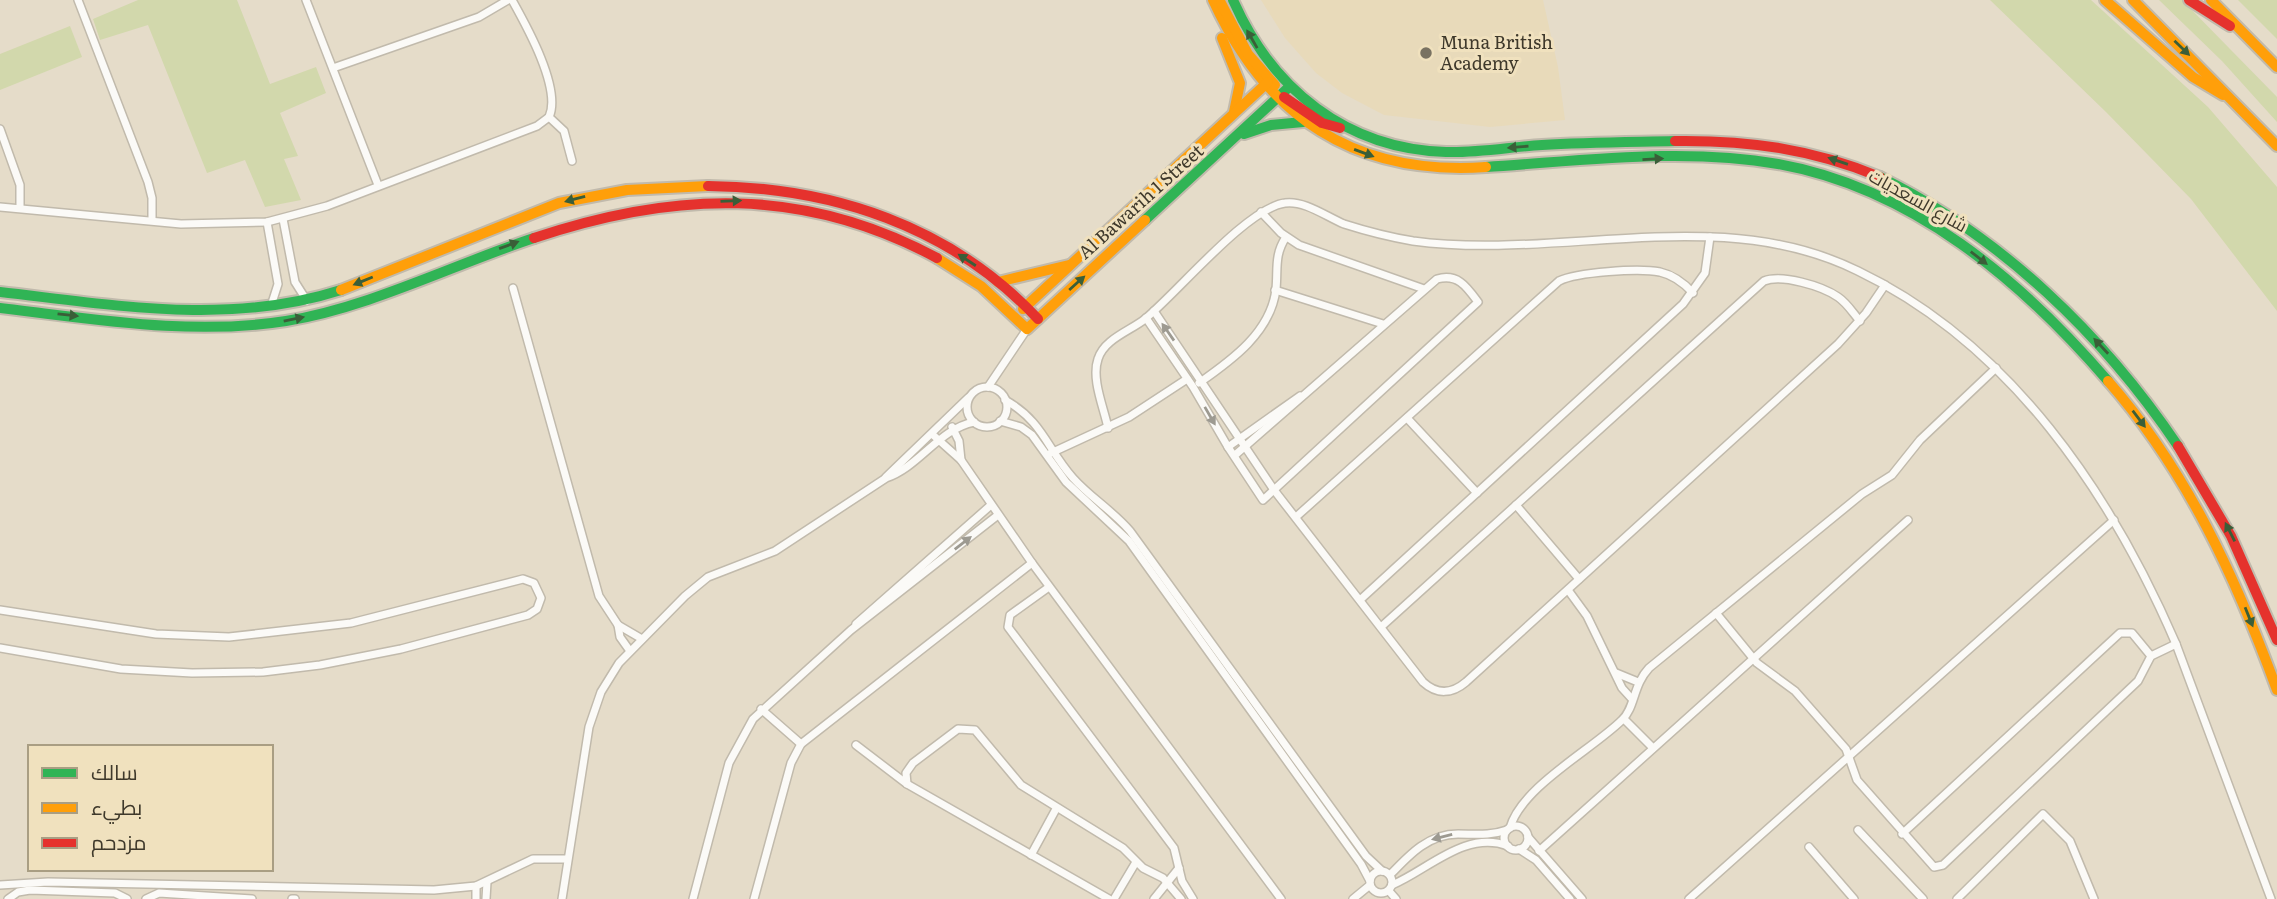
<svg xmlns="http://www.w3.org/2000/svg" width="2277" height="899" font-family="Literata,Cairo,serif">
	<rect width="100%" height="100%" fill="#e5dcc9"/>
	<path fill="#e8daba" d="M1261 0H1543L1558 67 1565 120 1490 127 1384 115 1342 93 1316 73 1285 38Z"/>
	<g fill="#d2d8ac">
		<path d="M138 0H237L270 84 316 67 326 93 280 113 298 156 284 159 301 200 265 207 245 160 207 173 148 25 100 40 93 19Z"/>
		<path d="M1990 0H2091L2208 107 2277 187V311L2191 199 2106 112Z"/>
		<path d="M2159 0H2182L2277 97V122L2222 61Z"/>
		<path d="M2238 0H2277V39Z"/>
		<path d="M70 26 82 57 0 90V54Z"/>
	</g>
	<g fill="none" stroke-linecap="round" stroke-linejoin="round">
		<defs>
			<g id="street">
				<path d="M78 0 148 182 152 198V220"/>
				<path d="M306 0 378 185"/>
				<path d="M333 68 479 17 508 0"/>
				<path d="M549 117 564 131 572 161"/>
				<path d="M0 129 20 185V208"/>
				<path d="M0 207 181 224 267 222 327 206 537 126 549 117C562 89 526 25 512 0"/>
				<path d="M1261 212 1281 233 1299 245 1424 289"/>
				<path d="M283 219 295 282 307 301"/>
				<path d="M267 222 278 284 271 306"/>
				<path d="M513 288 599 596 618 625 642 639"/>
				<path d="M1275 290 1383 324"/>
				<path d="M1154 311 1274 490 1423 682C1437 695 1452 694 1466 682L1838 344 1866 313 1885 285"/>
				<path d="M1146 318 1193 387 1228 447 1263 500 1478 302C1467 287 1458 273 1437 279L1234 456"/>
				<path d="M1199 383C1232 360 1271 332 1276 289 1278 269 1274 255 1286 237"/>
				<path d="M988 387 1027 329"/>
				<circle cx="987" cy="407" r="20"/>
				<path d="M1005 400C1043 421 1047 449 1073 478 1091 498 1113 511 1130 531L1366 856 1382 871"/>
				<path d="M1407 418 1477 493"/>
				<path d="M1000 421 1021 427 1032 435 1066 482 1129 541 1361 864 1370 881"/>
				<path d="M952 427 959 441 961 460"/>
				<path d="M1108 428C1104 408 1091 379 1098 359 1104 339 1130 331 1145 319 1178 292 1247 208 1285 203 1304 200 1327 217 1344 224 1366 231 1389 237 1413 241 1560 261 1719 202 1858 271 2010 344 2111 493 2176 644L2271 899"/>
				<path d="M933 435 961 460 1032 563 1281 899"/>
				<path d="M1228 447 1300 396"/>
				<path d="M1051 453 1129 417 1187 379"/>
				<path d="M886 477 968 398"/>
				<path d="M1516 505 1579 579"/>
				<path d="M1296 517 1559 281C1577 272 1639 268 1660 272 1673 275 1684 283 1693 293"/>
				<path d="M1049 587 1010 615 1008 627 1174 848 1182 881 1193 899"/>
				<path d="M1568 590 1587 616 1622 688 1632 699"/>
				<path d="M1360 600 1683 304 1705 273 1710 237"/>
				<path d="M0 610 156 634 229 637 351 623 523 579 534 583 541 598 537 609 528 615 401 649 320 665 263 672 192 673 121 669 0 648"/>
				<path d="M1716 613 1757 663 1795 691 1846 749 1857 780 1934 867 1943 865 2138 681 2151 656 2176 644"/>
				<path d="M856 624 991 505"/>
				<path d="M618 625 620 637 630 651"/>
				<path d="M1381 627 1764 281C1782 274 1822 286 1838 297 1847 303 1853 313 1860 321"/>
				<path d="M1616 673 1638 682"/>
				<path d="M761 709 801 744"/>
				<path d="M1624 719 1653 748"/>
				<path d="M856 745 907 784 1109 899"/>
				<path d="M907 784 906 773 913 763 958 729 975 730 1021 785 1123 848 1143 868 1163 878 1181 899"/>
				<circle cx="1516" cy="838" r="12"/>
				<path d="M1510 828C1521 787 1593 749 1622 720 1635 708 1633 685 1649 668L1862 494 1892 475 1920 440 1996 368"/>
				<path d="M1858 830 1923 899"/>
				<path d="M1902 834 2120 633H2132L2151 656"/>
				<path d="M1528 837 1582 899"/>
				<path d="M1809 847 1854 899"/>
				<path d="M1519 849 1536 860 1570 899"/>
				<path d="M1539 851 1908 520"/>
				<path d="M1031 855 1056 809"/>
				<circle cx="1381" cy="882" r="11"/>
				<path d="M1390 875C1409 855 1428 834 1458 834 1475 834 1490 836 1507 830"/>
				<path d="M0 885 48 882 434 890 476 886 533 859H567"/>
				<path d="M1392 885C1428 870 1465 830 1508 846"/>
				<path d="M476 886V899"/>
				<path d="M1389 891 1396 899"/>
				<path d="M8 899 18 892 30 890 115 893 127 899"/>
				<path d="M146 899 159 893 252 899"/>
				<path d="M292 899H295"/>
				<path d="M486 899 487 882"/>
				<path d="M562 899 589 727 601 692 619 663 685 596 708 577 775 551 886 478C919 467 939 429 974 422"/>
				<path d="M693 899 729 763 753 719 851 630 998 515"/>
				<path d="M754 899 791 763 801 744 1032 563"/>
				<path d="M1114 899 1136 862"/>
				<path d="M1154 899 1179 868"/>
				<path d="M1353 899 1370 885"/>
				<path d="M1689 899 2114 520"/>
				<path d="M1957 899 2043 814 2070 841 2094 899"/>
			</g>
			<g id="fast">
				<path d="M1233 0C1272 89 1346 149 1446 152 1478 153 1510 147 1542 145 1586 142 1631 142 1675 141"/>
				<path d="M1244 134 1271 125 1303 122"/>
				<path d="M1486 167C1581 161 1683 147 1778 164 1912 188 2021 280 2108 381"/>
				<path d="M1880 177C2002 237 2103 335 2178 446"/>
				<path d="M1145 220 1288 88"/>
				<path d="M0 292C115 305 229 326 341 290"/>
				<path d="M0 308C95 319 191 336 286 321 368 308 455 264 534 238"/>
			</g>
			<g id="slow">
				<path d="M1213 0C1267 118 1355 176 1486 167"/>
				<path d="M2105 0 2193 77 2223 95"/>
				<path d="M2133 0 2277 146"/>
				<path d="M2211 0 2277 67"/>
				<path d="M1221 3 1248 54 1275 85"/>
				<path d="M1222 38 1240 83 1234 112"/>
				<path d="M937 258 981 286 1027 329 1145 220"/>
				<path d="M998 282 1069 265"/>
				<path d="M341 290 559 203 627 190 708 186"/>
				<path d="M1023 309 1268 82"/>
				<path d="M2108 381C2187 471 2236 578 2277 690"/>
			</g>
			<g id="jam">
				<path d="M2189 0 2230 26"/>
				<path d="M1284 97 1322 123 1340 128"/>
				<path d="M1675 141C1748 140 1813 149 1880 177"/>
				<path d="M708 186C832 187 951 226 1038 319"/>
				<path d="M534 238C674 191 804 186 937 258"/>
				<path d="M2178 446 2231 536 2277 640"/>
			</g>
		</defs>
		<use href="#street" stroke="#c1baac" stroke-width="10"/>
		<use href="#fast" stroke="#c1baac" stroke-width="14"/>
		<use href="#slow" stroke="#c1baac" stroke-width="14"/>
		<use href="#jam" stroke="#c1baac" stroke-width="14"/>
		<use href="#street" stroke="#fbfaf7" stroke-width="7"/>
		<use href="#fast" stroke="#30b455" stroke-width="10"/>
		<use href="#slow" stroke="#ff9f0a" stroke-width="10"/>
		<use href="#jam" stroke="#e5322d" stroke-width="10"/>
	</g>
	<defs><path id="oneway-solid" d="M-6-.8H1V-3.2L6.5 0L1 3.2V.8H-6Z" transform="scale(1.75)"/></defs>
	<g fill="#3a5e38">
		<use href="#oneway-solid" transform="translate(1252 39) rotate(-120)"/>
		<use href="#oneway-solid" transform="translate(2182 48) rotate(44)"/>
		<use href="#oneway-solid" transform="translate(1518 147) rotate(175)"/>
		<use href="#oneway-solid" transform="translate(1364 153) rotate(20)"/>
		<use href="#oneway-solid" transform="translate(1653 159) rotate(-3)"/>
		<use href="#oneway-solid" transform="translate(1838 161) rotate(-161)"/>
		<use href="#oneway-solid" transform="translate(575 199) rotate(165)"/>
		<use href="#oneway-solid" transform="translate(731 201) rotate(-2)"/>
		<use href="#oneway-solid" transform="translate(509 245) rotate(-20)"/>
		<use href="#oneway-solid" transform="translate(1979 258) rotate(38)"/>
		<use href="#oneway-solid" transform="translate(967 260) rotate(-147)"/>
		<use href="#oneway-solid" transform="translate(363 281) rotate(158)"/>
		<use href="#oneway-solid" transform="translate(1077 283) rotate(-42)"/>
		<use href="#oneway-solid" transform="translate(68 315) rotate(6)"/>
		<use href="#oneway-solid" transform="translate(294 319) rotate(-11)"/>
		<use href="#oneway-solid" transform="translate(2101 346) rotate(-133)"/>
		<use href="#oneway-solid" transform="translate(2139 419) rotate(53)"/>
		<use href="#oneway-solid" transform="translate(2230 532) rotate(-117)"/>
		<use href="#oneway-solid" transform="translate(2249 617) rotate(68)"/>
	</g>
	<g fill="#9d9a91">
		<use href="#oneway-solid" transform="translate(1168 332) rotate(-125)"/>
		<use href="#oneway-solid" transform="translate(1210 416) rotate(60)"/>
		<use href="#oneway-solid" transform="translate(963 543) rotate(-38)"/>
		<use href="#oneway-solid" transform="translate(1442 837) rotate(166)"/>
	</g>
	<circle fill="#797262" stroke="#f0e1be" stroke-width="2.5" cx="1426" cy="53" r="7"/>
	<g text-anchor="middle" stroke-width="6" stroke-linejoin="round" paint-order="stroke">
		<g font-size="18" fill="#3f392b" stroke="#f0e1be" text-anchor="start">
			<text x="1440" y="49">Muna British<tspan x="1440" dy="21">Academy</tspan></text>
		</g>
		<g font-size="18" fill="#3f392b" stroke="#f0e1be">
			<text transform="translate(1918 201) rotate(29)" y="6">شارع السعديات</text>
			<text transform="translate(1141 202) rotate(-42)" y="6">Al Bawarih 1 Street</text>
		</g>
	</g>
	<rect x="28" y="745" width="245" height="126" fill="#f0e1be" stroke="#a99e83" stroke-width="2"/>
	<rect x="42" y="768" width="35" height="10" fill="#30b455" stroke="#a99e83" stroke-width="2"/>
	<text x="91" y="780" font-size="21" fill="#3f392b">سالك</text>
	<rect x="42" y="803" width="35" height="10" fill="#ff9f0a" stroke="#a99e83" stroke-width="2"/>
	<text x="91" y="815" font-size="21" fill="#3f392b">بطيء</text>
	<rect x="42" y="838" width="35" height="10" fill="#e5322d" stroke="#a99e83" stroke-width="2"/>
	<text x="91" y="850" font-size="21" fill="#3f392b">مزدحم</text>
</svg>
